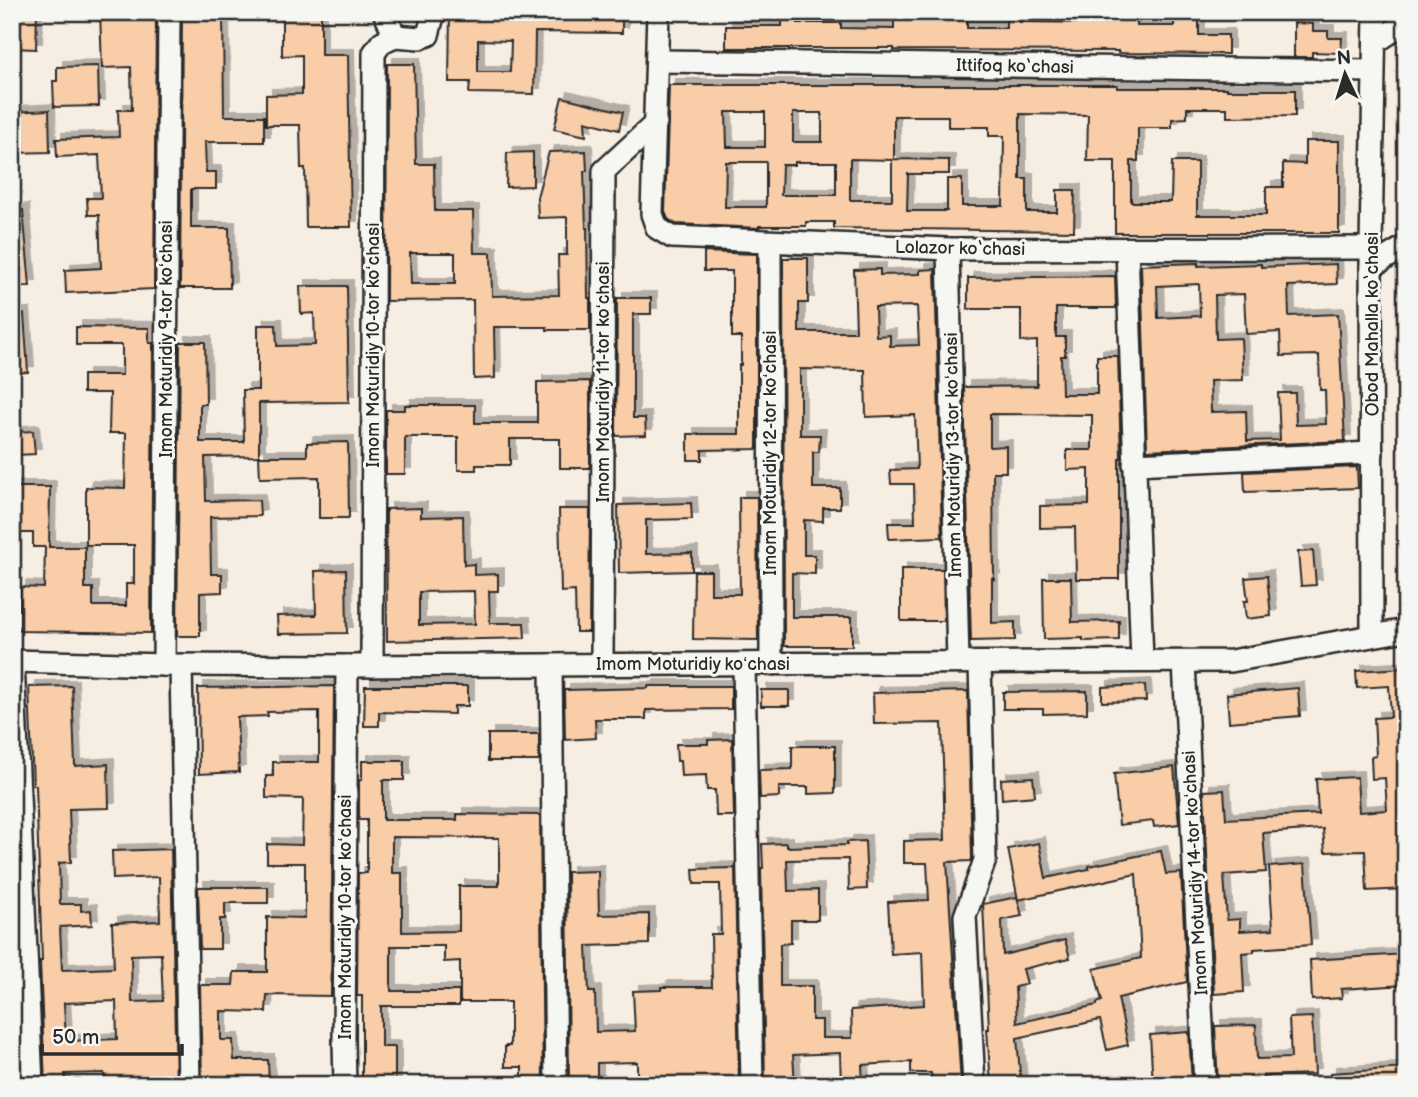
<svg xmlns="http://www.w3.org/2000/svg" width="1418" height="1097" font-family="'Balsamiq Sans',sans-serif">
	<defs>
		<filter id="shadow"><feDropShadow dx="6" dy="-6" stdDeviation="0" flood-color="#0004"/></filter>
	</defs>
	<rect width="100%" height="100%" fill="#f7eee3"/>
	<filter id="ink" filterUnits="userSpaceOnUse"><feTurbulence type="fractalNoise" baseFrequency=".0143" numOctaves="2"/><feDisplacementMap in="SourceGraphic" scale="14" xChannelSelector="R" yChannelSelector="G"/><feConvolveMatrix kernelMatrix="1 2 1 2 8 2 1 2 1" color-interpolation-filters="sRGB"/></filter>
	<g filter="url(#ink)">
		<g fill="#f9cda8" stroke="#2b2b2b" stroke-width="2" fill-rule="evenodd" filter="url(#shadow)">
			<path d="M12 12H37L36 49 12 48Z"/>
			<path d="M100 12H156L154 289 66 293 65 270 101 268 99 215H88L87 198H101L99 155 57 157 56 139 119 137 118 110H132L131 67 102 68Z"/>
			<path d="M182 12H223L224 116H264V142H205L206 172H216V189H191V228H229L230 288H180Z"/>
			<path d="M282 12H321V55H348L351 227H306L305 168H301L300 125H266V95L302 94V55L282 56Z"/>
			<path d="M450 12H553L605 14V12H622V33L535 32 534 94 469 93 470 82H449ZM478 40 511 41 510 72H478Z"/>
			<path d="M782 12H798V23H841V28L894 29V12H909V18H951V12H967V28H1006V12H1020V22L1103 23V12H1137V26H1174V12H1199V35H1228V54L1118 53V51L894 50V48H726V26H782Z"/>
			<path d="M1294 23 1313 24V31H1328V38H1342L1341 53 1312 52V57H1294Z"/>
			<path d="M387 64H414L416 164H434L435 211H473L474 253H491L492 296 559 295 558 255H567V217L538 218 537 197 549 152 586 151 587 171H584L586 228H587L588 298H590V330H547V327H494L495 378 474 379 473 300 386 301ZM410 253H455V284H411Z"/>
			<path d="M98 66 99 106 54 107 53 81H57V67Z"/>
			<path d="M669 85H1117V88H1227V90H1295V116L1227 117V108H1187V118L1172 119V128H1138V161H1131V202H1171L1172 162H1197V215H1266V187H1283V163L1305 164V141H1339V233H1115V161H1087L1088 115 1020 114V179H1027V212H1057V190H1075L1074 231 834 228V222H806V226H759V228L676 224 668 219 665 212ZM726 112H765V147H727ZM793 113H822V142H793ZM894 116H948V127H989V136H1004L1003 206H962V179H947V211H907L908 174H949V160L894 159ZM850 159 892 160V200H850ZM726 162H766V207H725ZM795 162H836V195H781L782 165H795Z"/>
			<path d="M562 97 623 112 619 130 585 121 586 136 554 129Z"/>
			<path d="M49 110 50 152 12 153V112Z"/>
			<path d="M533 152V186L506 187 507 153Z"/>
			<path d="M23 210 30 286 15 287 12 256V211Z"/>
			<path d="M704 252 757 254V449L702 450V460H688V434H739V365H741V337H732V271H704Z"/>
			<path d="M783 258H808V303H799V332H856L854 270 880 269V275L920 274V270L935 269 942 537 889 539 888 523H915L914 484H891L890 470 917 469 915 415 866 417 865 370 800 369V435H820L819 452H813V488H840V508H823V521L804 520V555H815V574L792 573V617H852V646H784ZM917 306 919 345 890 346V335L876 336 875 307Z"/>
			<path d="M1198 263V266L1261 264V267L1336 264 1337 284 1288 286 1289 316 1338 314 1345 441 1147 450 1141 265ZM1199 284 1200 316 1158 318 1157 286ZM1244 294 1246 334 1280 332 1281 356 1319 355 1320 390H1325L1326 424 1296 425 1295 393H1278L1280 440 1247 441 1246 411 1211 412 1210 381 1243 380 1241 338 1216 339 1215 295Z"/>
			<path d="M1115 276 1116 308H1056V337H1065V356H1061L1062 394H1097V356H1118L1121 458H1119V579H1076L1075 527 1040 528V506L1089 505V469L1067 470V450H1092V415L990 414V447L1006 446V472H993L994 579 992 578V623L1015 622V640L971 641 964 387 1037 386V341L1021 342V309H968V278Z"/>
			<path d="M300 286H347L349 402 259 403V456L205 457 206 501 259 500 260 516 210 517 211 574H222V592L200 593V636H177L180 342H205L206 404H200V442H244L243 390H258V325H276L277 346 315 345 314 313 301 314Z"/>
			<path d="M617 298H651V314H633V418H645L646 435 616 436Z"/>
			<path d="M12 314H24L28 372 12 373Z"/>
			<path d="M76 327 149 328V343H153L151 633 20 631V587L44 588 45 547H33V533H12V487H50L49 547H85V588H93V606H126V584H134V545H86V487L125 488 126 433H109L110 393H83V375H122V345H76Z"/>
			<path d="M590 381V468H560V439H510V465H476V470H458V437H405V474H386V410H405V405H475V423H537V382Z"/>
			<path d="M33 431 35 454 18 455 17 432Z"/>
			<path d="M348 442 349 518H319V477L260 478 259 456H307V443Z"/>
			<path d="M1357 467 1358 488 1245 492 1244 472Z"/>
			<path d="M739 497H757L758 640 693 639 694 571H711V594H740Z"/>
			<path d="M691 503 692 519 646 520V554L692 553V571L619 573 618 505Z"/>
			<path d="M421 508V517L463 516 464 565 474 564V575L498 574V591H489L490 623H524L525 638 387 641 386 509ZM474 591 475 624 419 625V592Z"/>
			<path d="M559 509H590L589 632H576L575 591 561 592Z"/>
			<path d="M1313 551 1316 585 1301 586 1298 552Z"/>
			<path d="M901 569H943L944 621H901Z"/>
			<path d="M346 570 347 633 278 634 277 616 316 615 315 571Z"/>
			<path d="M1267 576 1271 616 1246 619 1244 601H1248L1245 578Z"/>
			<path d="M1043 578H1071L1072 622 1119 621V640L1083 641V638L1044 639Z"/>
			<path d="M1403 668 1406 716V819H1404L1406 889 1367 891 1365 851 1325 852 1323 829 1263 833 1266 872 1224 875 1227 920 1240 919V931L1273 929 1269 867 1305 864 1311 945 1254 949V952L1242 953 1244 992 1214 994 1204 791 1224 790 1226 819 1318 814 1316 779 1357 777 1359 812 1387 810 1385 778 1372 779 1371 757 1376 756 1374 718 1391 717 1389 686 1357 688 1356 671Z"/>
			<path d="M1145 685 1146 701 1102 702V687Z"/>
			<path d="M72 686 75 766 108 764 109 808 69 809 71 862 59 863 60 904H81V911L91 910 92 925 60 927 62 970 114 968 112 923 160 921 159 877 113 879 112 851 171 849 176 1085H105L104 1073 65 1074V1085H45L40 961H42L36 785H33L29 687ZM161 954 163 1001 132 1002 131 955ZM116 1001 117 1039 66 1041 64 1003Z"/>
			<path d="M334 686 331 996 267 995 266 1012 221 1011V1040H233L234 1060H268L269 1085H202L200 985H233L234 972H267V917L305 918V863H267V844L302 845 303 799 266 798V776H273V762H319V711L267 712 268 716 237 717 239 772 199 774 198 688Z"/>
			<path d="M365 686H468V706H454V714L379 712V726H364Z"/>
			<path d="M648 686H731V709L646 710V719H595L596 738 565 740 564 690 648 688Z"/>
			<path d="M1298 688 1300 716 1229 722 1227 694Z"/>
			<rect x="761" y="690" width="28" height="16"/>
			<path d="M968 691 972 858 971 861 947 862 961 1085H932L931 1073H911V1062L862 1065 863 1085H841L840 1053 793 1055 795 1085H765L761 868H763L762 844 787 843V847L847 845V842L865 841 867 889 849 890 848 859 787 860 788 891 818 890V920H791V943L780 944V986H812V1020H822V1038H852L851 1010 924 1005 922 952 891 954 888 902 929 900 927 863H904V841L945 840 942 723 874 724 873 693Z"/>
			<path d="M1087 691V713L1043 714V709H1003V692Z"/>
			<rect x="488" y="734" width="51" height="27"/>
			<path d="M732 739 734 816H716L715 790H707L706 775 681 776 680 761H677L676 744H708V740Z"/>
			<path d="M792 746H835V793L808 794V787H779V797L760 798 759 770 792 769Z"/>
			<path d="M362 761H404V780H383V820H457V814L540 815 543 1085H522V1067H505V1046H510V1002H460V961L444 962V946H391V991H459V1006H381V1047H395V1085H362V996H357L358 873H367V820H359V780H362ZM392 837 499 838V886H459V931L402 932V873H392Z"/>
			<path d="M1174 767 1179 824 1154 827 1153 821 1119 825 1114 774Z"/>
			<path d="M1033 777 1035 796 1002 799 1001 779Z"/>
			<path d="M1039 843 1046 878 1089 869V866L1161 851 1166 874 1181 873 1187 982 1118 998 1128 1045 1107 1050 1100 1020 1017 1038 1021 1085H991L987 1029H989L983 904 1017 897 1022 916 1002 920 1003 955 1065 940 1070 958 1023 969 1027 984 1015 987 1017 1023 1097 1005V1003L1102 1001 1094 969 1141 958 1136 874 1018 900 1008 849Z"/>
			<path d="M735 868 739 1085H637V1062L597 1063V1085H569L567 872 598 871 599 915 649 914V944L587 946 589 992H595L596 1032 635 1031 633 991 661 990V987H712L711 934H721L720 884H694L693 869Z"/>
			<path d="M198 887H268V903H225V919H220V949H200Z"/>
			<path d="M1406 954V985L1341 989 1342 998 1312 1000 1310 960Z"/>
			<path d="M12 963H13L19 1085H12Z"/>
			<path d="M1312 1017 1315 1074 1263 1076V1085H1218L1215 1026 1256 1025 1257 1059 1291 1058 1289 1018Z"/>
			<path d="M1189 1032 1192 1085H1153L1150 1035Z"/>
			<path d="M1406 1068V1085H1330V1073Z"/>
		</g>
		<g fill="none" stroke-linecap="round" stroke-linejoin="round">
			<defs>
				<g id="minor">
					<path d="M384 12 395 36"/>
					<path d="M658 12 652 214 657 228 672 237 948 249 1371 248"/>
					<path d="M395 36 420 38 428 35 434 12"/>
					<path d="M1376 42 1406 22"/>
					<path d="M657 61 1373 71"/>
					<path d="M770 242 771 664"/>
					<path d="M948 249 958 662"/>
					<path d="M1127 249 1142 661"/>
					<path d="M1371 267 1406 246"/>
					<path d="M1134 464 1372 453"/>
					<path d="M1372 635 1371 248 1375 12"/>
					<path d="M12 661 164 665 347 666 1231 661 1406 630"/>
					<path d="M13 662 32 1085"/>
					<path d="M1184 662 1205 1085"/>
					<path d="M602 664 604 171 656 123"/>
					<path d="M164 665 169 12"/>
					<path d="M551 665 556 1085"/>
					<path d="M744 665 752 1085"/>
					<path d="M181 666 189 1085"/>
					<path d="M372 666 374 53 382 42 395 36"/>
					<path d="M345 1085 344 1040 347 666"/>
					<path d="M974 1085 965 916 985 860 980 663"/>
				</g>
			</defs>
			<use href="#minor" stroke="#2b2b2b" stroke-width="26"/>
			<use href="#minor" stroke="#f6f6f2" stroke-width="21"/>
		</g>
	</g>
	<g text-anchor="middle" stroke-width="6" stroke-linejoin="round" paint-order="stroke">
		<g font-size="18" fill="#2b2b2b" stroke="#f6f6f2">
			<text transform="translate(1015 66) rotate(1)" y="6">Ittifoq ko‘chasi</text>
			<text transform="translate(960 248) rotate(1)" y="6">Lolazor ko‘chasi</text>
			<text transform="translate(1372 324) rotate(-90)" y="6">Obod Mahalla ko‘chasi</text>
			<text transform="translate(166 339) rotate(-90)" y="6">Imom Moturidiy 9-tor koʻchasi</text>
			<text transform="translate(373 345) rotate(-90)" y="6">Imom Moturidiy 10-tor koʻchasi</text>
			<text transform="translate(603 382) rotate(-90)" y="6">Imom Moturidiy 11-tor koʻchasi</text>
			<text transform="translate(770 453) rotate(-90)" y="6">Imom Moturidiy 12-tor koʻchasi</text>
			<text transform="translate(953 455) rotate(-91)" y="6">Imom Moturidiy 13-tor koʻchasi</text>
			<text x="693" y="670">Imom Moturidiy koʻchasi</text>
			<text transform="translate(1195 873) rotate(-93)" y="6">Imom Moturidiy 14-tor koʻchasi</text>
			<text transform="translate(345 917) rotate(-90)" y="6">Imom Moturidiy 10-tor koʻchasi</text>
		</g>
	</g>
	<rect width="1418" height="1097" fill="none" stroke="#f6f6f2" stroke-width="42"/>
	<rect x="21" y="21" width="1376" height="1055" fill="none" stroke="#2b2b2b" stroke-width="2.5" filter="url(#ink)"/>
	<g transform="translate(1345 74) rotate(356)" stroke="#f6f6f2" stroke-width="5" paint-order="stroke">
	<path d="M0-5L12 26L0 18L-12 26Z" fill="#2b2b2b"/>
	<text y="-10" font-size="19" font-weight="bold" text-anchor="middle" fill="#2b2b2b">N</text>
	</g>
	<path d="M42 1044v10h140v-10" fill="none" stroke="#2b2b2b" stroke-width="3.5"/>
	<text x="52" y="1044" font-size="21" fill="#2b2b2b" stroke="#f6f6f2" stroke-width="5" paint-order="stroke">50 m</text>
</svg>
